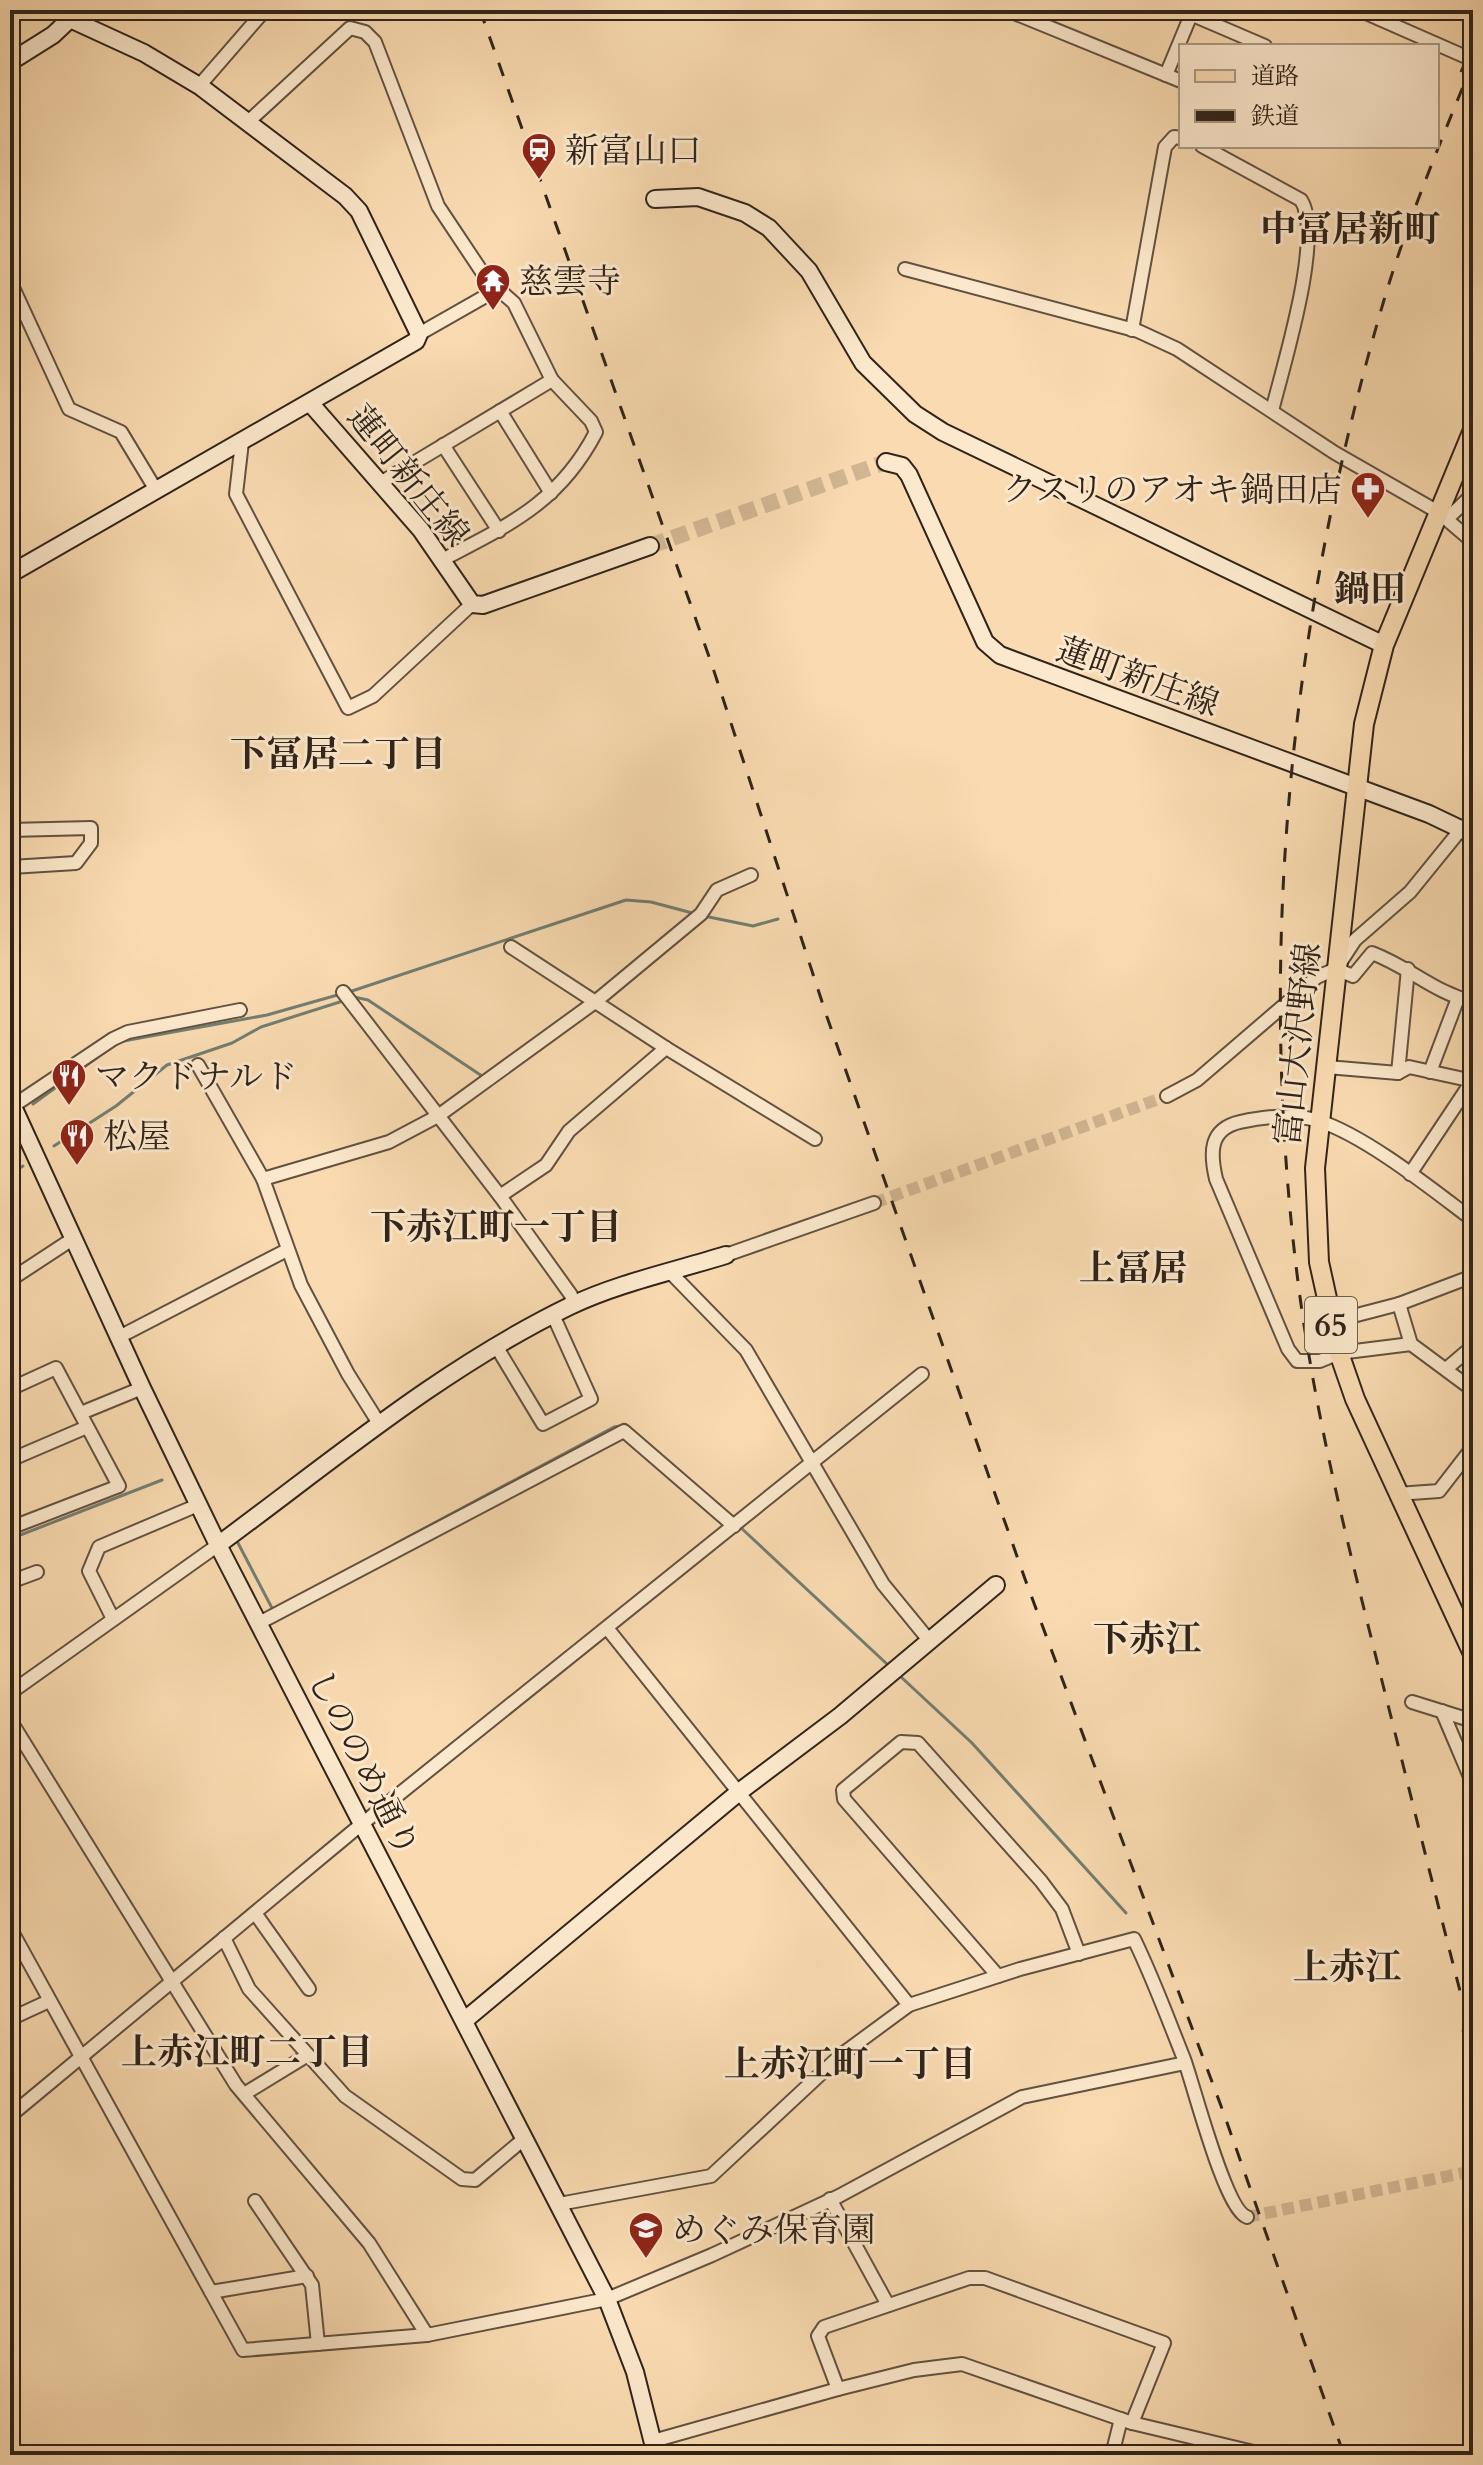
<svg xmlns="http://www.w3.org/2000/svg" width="1483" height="2465" font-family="Cardo,'Noto Serif JP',serif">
	<rect width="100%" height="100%" fill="#fadbb1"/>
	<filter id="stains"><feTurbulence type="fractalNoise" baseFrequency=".0025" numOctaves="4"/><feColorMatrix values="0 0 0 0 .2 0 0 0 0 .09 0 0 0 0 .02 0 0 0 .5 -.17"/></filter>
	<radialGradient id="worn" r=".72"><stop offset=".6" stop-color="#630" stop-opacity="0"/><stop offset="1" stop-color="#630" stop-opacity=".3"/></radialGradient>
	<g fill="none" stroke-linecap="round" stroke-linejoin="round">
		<g stroke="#727e72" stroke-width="3">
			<path d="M704 916 753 926 778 919"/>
			<path d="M349 992 626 900 651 902 696 914"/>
			<path d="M354 997 368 1000 482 1076"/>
			<path d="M118 1042 267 1015 341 994"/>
			<path d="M33 1104 106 1051"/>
			<path d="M54 1146 116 1106 167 1065 232 1043 261 1027 346 1000"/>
			<path d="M10 1174 23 1166"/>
			<path d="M739 1526 888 1665"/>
			<path d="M10 1539 162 1480"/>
			<path d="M238 1543 273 1610"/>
			<path d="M395 1544 614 1427 626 1425 683 1474"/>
			<path d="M900 1676 972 1743 1126 1913"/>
		</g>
		<g stroke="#d2b693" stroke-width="12" stroke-dasharray="12 6" stroke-linecap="butt">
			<path d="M874 1203 1167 1096"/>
			<path d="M1247 2217 1473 2171"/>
		</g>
		<path stroke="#d2b693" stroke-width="16" stroke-dasharray="16 8" stroke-linecap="butt" d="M650 546 886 462"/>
		<defs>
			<g id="street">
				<path d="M48 10 70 19 72 10"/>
				<path d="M1007 10 1181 81"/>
				<path d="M1181 10 1265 46"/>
				<path d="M1359 10 1473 60"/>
				<path d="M1166 75 1193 10"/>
				<path d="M199 86 265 10"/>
				<path d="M249 121 350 28 365 32 375 42 438 206 494 290"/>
				<path d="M1202 146 1301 200C1324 236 1283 366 1272 411"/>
				<path d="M905 269 1138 331 1177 349 1335 453 1438 512 1473 542"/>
				<path d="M10 281 69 409 121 432 156 490"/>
				<path d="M1132 330 1165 147 1174 137 1181 138"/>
				<path d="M419 334 498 289 514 303 552 380"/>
				<path d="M500 411 551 493"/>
				<path d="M242 442 236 494 348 708 373 696 472 604"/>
				<path d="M443 445 499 531"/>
				<path d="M382 482 552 380 591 421 596 432C560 502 509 525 442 560"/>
				<path d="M1447 519 1473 494"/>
				<path d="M10 830 91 828V843L76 863 11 867 10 856"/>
				<path d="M511 947 666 1048 815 1139"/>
				<path d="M1336 969 1353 976 1372 953C1411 968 1433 992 1473 1002"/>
				<path d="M343 992 500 1196 571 1295 573 1304"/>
				<path d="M198 1065 263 1179"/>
				<path d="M1327 1067 1398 1073 1409 1067 1473 1081"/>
				<path d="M1430 1072 1458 998"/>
				<path d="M1398 1073 1408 969"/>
				<path d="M1167 1096 1197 1080 1317 977 1336 969 1355 940 1410 892 1462 828 1473 820"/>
				<path d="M13 1106 113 1039 128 1032 240 1010"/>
				<path d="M1410 1174 1472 1081"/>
				<path d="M500 1196 546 1165 569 1131 666 1048"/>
				<path d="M726 1255 874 1203"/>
				<path d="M670 1272 746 1350 883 1584 928 1639"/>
				<path d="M10 1280 74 1238"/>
				<path d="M1399 1304 1411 1344 1473 1390"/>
				<path d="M1330 1322 1399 1304 1473 1276"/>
				<path d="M119 1337 287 1250"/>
				<path d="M1411 1344 1339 1353 1320 1361H1297L1288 1349 1216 1179C1210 1153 1209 1129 1240 1122 1264 1117 1296 1113 1319 1121 1366 1136 1433 1190 1473 1220"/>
				<path d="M496 1346 543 1424 591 1399 553 1315"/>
				<path d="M1446 1369 1473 1346"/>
				<path d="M10 1389 56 1368 119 1486 10 1528"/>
				<path d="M81 1413 142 1388"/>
				<path d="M380 1425 348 1374 301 1285 263 1179 389 1142 438 1116 595 1002 701 914 717 890 751 875"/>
				<path d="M10 1460 87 1427"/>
				<path d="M1397 1494 1439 1491 1473 1447"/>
				<path d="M10 1582 37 1572"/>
				<path d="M113 1619 89 1571 99 1547 198 1505"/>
				<path d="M259 1623 624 1431 734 1526"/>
				<path d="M607 1628 909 2005"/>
				<path d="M10 1693 218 1545"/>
				<path d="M1412 1702 1473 1721"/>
				<path d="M1442 1711 1473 1784"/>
				<path d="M10 1720 236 2085 369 2243 427 2335"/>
				<path d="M255 1913 309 1989"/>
				<path d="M10 1928 243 2350 427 2335 607 2299 712 2255 839 2196 1022 2097 1185 2063"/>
				<path d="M224 1938 249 1989 345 2096 462 2179 475 2180 525 2138"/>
				<path d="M998 1976 844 1799 843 1790 901 1742 918 1743 1041 1881 1062 1909 1079 1954"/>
				<path d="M10 2019 49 2001"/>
				<path d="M244 2094 308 2055"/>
				<path d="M10 2116 352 1832 922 1374"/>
				<path d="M830 2199 888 2305"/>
				<path d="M255 2201 312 2285 318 2344"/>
				<path d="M559 2204 711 2176 841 2055 909 2005 1020 1969 1134 1939C1153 1978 1168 2019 1184 2059 1194 2086 1225 2210 1247 2217"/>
				<path d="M211 2292 307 2276"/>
				<path d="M838 2389 818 2336 824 2327 969 2278H985L1164 2343 1132 2423"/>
				<path d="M653 2441 838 2389 914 2370 962 2364 1132 2423 1266 2455"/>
				<path d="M1112 2455 1121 2419"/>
			</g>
			<g id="secondary">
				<path d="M10 62 53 35 70 19 144 53 201 87 345 196 359 211 419 334 416 341 10 574"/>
				<path d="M655 199 698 197 745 213 769 228 809 271 863 363 915 414 943 432 1384 645"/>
				<path d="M311 404 421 530 472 604 483 605 650 546"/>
				<path d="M886 462 902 466 909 475 985 642 1000 655 1429 814 1473 835"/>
				<path d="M10 1100 142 1388 218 1545 607 2299 635 2372 656 2455"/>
				<path d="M218 1545C332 1461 442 1368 570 1306 618 1283 675 1271 726 1255"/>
				<path d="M465 2020 739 1792 840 1716 996 1585"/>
			</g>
			<path id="primary" d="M1473 430 1384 645 1364 724 1315 1168 1319 1262 1339 1353 1355 1399 1473 1654"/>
		</defs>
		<use href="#street" stroke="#625140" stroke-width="16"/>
		<use href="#secondary" stroke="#30231a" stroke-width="20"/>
		<use href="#primary" stroke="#30231a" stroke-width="22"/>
		<use href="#street" stroke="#fce8cc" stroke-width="12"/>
		<use href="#secondary" stroke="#fce8cc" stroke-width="16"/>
		<use href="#primary" stroke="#fadbb1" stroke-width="18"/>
		<g stroke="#30231a" stroke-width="3" stroke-dasharray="14 14" stroke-linecap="butt">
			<path d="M480 10 712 665 827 1017 1025 1579 1224 2114 1344 2455"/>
			<path d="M1473 62C1441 141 1408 219 1384 300 1289 623 1255 963 1300 1297 1318 1429 1351 1557 1383 1685 1413 1804 1442 1923 1473 2041"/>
			<path d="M1461 72 1473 44"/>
			<path d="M1463 2030 1473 2069"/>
		</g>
	</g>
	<defs>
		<symbol id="station-pin" viewBox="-11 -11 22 30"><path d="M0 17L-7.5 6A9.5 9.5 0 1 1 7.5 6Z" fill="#8f2418" stroke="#fce8cc"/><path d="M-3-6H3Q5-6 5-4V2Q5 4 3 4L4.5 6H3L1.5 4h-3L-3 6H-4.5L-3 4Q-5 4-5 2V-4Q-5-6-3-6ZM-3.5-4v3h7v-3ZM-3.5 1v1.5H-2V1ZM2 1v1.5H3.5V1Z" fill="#fff"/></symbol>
		<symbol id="temple-pin" viewBox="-11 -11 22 30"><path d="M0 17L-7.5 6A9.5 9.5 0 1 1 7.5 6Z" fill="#8f2418" stroke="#fce8cc"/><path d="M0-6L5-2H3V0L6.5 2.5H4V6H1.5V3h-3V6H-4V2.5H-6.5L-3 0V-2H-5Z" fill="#fff"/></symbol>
		<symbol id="pharmacy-pin" viewBox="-11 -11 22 30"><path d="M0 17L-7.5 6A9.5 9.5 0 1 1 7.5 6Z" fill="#8f2418" stroke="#fce8cc"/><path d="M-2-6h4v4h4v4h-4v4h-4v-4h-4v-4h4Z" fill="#fff"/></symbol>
		<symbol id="restaurant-pin" viewBox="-11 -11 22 30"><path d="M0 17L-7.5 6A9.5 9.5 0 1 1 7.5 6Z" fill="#8f2418" stroke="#fce8cc"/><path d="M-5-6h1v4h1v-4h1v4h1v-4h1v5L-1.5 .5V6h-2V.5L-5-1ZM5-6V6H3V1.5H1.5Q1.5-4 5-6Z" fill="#fff"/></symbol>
		<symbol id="school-pin" viewBox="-11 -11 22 30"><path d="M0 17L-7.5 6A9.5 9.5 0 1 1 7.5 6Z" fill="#8f2418" stroke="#fce8cc"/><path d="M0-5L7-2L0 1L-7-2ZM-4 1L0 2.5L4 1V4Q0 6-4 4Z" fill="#fff"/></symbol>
	</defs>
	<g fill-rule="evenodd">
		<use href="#station-pin" x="519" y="130" width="40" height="54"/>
		<use href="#temple-pin" x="473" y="261" width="40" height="54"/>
		<use href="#pharmacy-pin" x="1348" y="469" width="40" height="54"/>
		<use href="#restaurant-pin" x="49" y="1056" width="40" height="54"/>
		<use href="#restaurant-pin" x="57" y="1116" width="40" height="54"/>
		<use href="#school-pin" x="626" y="2209" width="40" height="54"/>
	</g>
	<g text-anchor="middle" stroke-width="6" stroke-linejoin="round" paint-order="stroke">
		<rect fill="#fce8cc" stroke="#6d5e4f" stroke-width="2" x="1305" y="1297" width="52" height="56" rx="6"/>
		<g font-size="32" font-weight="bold" fill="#30231a">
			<text x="1331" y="1336">65</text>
		</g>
		<g font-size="34" fill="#30231a" stroke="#fce8cc" text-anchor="start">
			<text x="565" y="162">新富山口</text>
			<text x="519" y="293">慈雲寺</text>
			<text x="1342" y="501" text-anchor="end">クスリのアオキ鍋田店</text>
			<text x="95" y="1088">マクドナルド</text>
			<text x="103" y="1148">松屋</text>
			<text x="672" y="2241">めぐみ保育園</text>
		</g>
		<g font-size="34" fill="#30231a" stroke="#fce8cc">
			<text transform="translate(409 475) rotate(51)" y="12">蓮町新庄線</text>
			<text transform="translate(1138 676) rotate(20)" y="12">蓮町新庄線</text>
			<text transform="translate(1297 1044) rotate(-84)" y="12">富山大沢野線</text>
			<text transform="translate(364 1763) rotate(63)" y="12">しののめ通り</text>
		</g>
		<g font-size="36" font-weight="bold" fill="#30231a" stroke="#fce8cc">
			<text x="1350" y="241">中冨居新町</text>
			<text x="1370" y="601">鍋田</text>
			<text x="338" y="766">下冨居二丁目</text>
			<text x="496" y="1239">下赤江町一丁目</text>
			<text x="1133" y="1280">上冨居</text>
			<text x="1147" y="1651">下赤江</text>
			<text x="1347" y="1979">上赤江</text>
			<text x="247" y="2064">上赤江町二丁目</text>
			<text x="850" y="2076">上赤江町一丁目</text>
		</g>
	</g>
	<rect width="1483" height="2465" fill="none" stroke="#fadbb1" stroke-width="40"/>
	<rect x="12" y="12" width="1459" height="2441" fill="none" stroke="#30231a" stroke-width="4"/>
	<rect x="20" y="20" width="1443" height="2425" fill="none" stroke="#30231a" stroke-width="2"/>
	<rect x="1179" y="44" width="260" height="104" fill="#fce8cc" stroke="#aa9985" stroke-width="2"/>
	<rect x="1195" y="70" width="40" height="12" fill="#fadbb1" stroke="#aa9985" stroke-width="2"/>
	<text x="1251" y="84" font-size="24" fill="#30231a">道路</text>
	<rect x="1195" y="110" width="40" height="12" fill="#30231a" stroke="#aa9985" stroke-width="2"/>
	<text x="1251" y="124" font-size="24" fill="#30231a">鉄道</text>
	<rect width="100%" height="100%" filter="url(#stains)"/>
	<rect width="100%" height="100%" fill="url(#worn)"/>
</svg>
